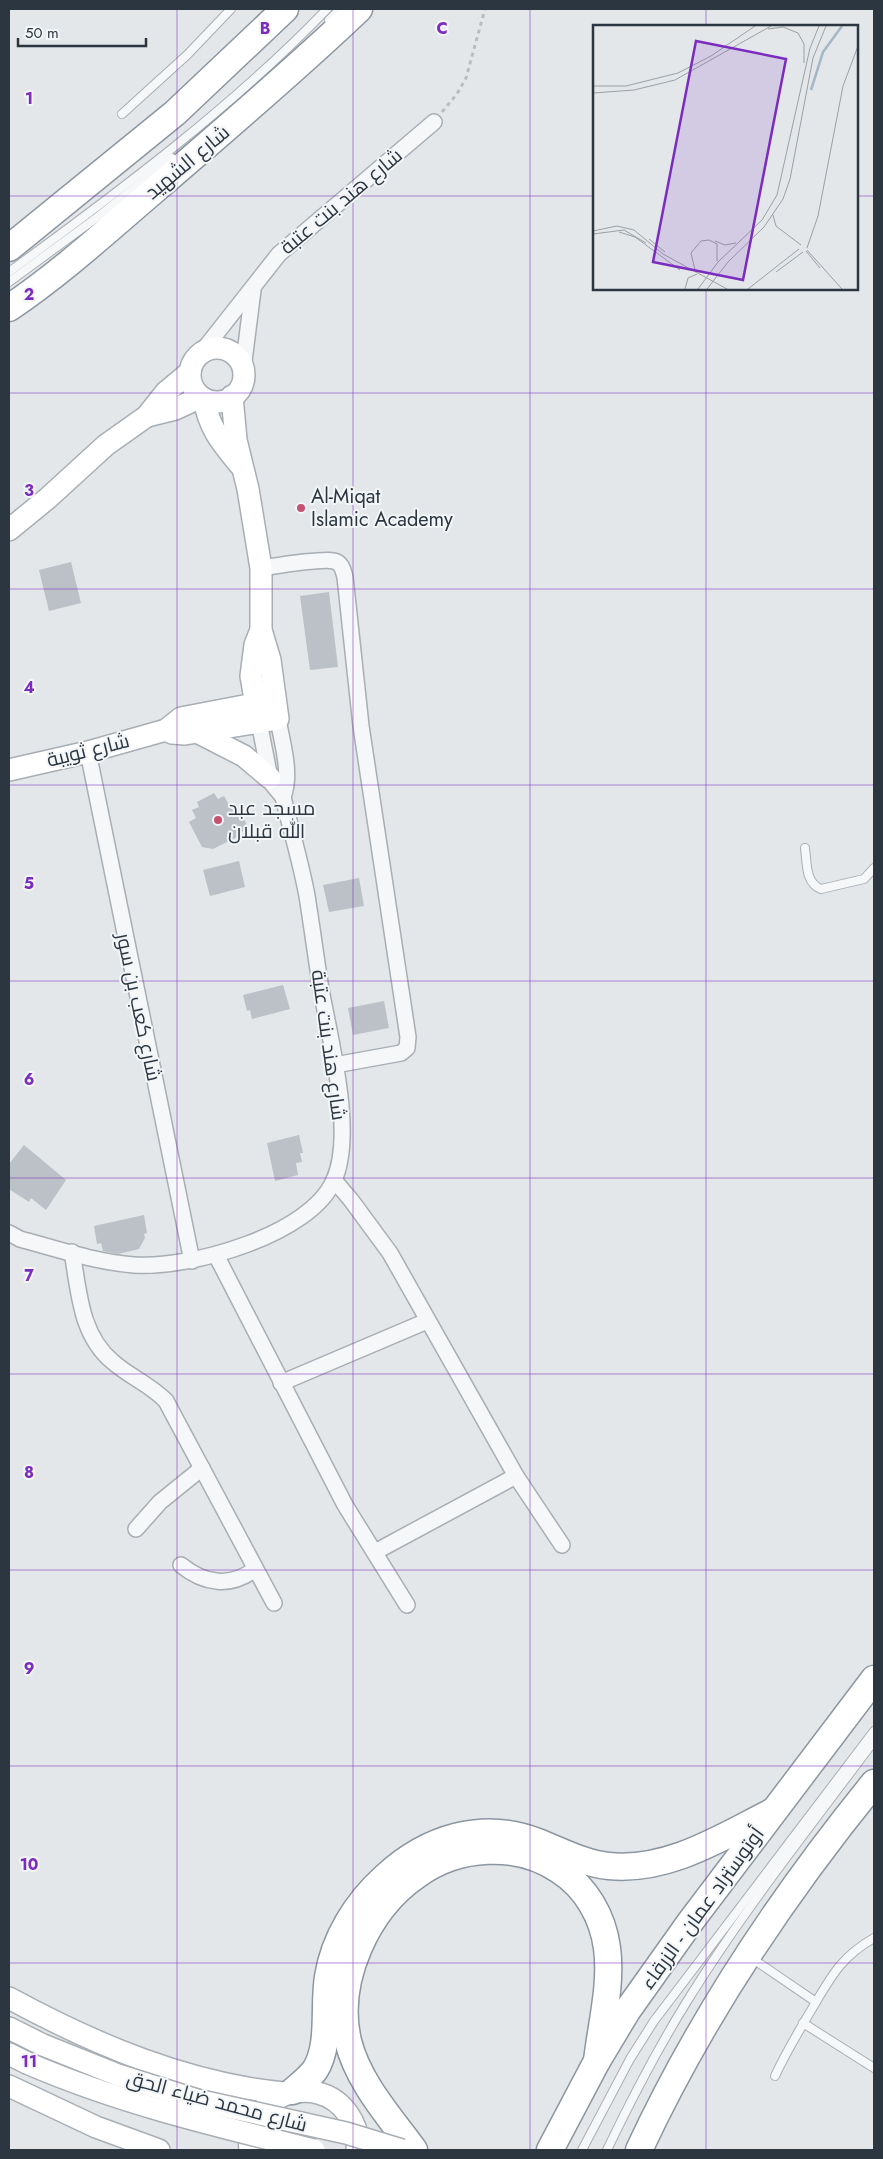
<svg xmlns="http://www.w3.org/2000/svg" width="883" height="2159" font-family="Jost,Cairo,sans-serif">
	<rect width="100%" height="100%" fill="#e3e7ea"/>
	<g fill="#bbc1c7">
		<path d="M71 562 81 603 49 611 39 570Z"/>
		<path d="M329 592 338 667 310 670 300 596Z"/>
		<path d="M214 793 218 799 224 796 232 810 237 807 246 823 241 835 213 849 202 847 189 822 196 818 192 810 199 807 197 802Z"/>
		<path d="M239 861 245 887 210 896 203 870Z"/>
		<path d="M359 878 364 906 329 912 323 885Z"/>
		<path d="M283 985 290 1009 252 1019 250 1010 247 1011 243 995Z"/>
		<path d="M384 1001 389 1028 353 1035 348 1008Z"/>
		<path d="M299 1135 303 1153H300L302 1162 296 1163 298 1175 275 1181 267 1143Z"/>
		<path d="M24 1145 66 1180 46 1210 31 1198 29 1202 9 1189V1164Z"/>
		<path d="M144 1215 147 1233 144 1234 145 1238 139 1249 118 1254 103 1251 101 1243 97 1244 94 1226Z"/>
	</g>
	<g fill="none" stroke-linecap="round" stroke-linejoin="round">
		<defs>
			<g id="lane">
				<path d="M329 20 340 9"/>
				<path d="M122 114 187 55 231 9"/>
				<path d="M9 272C117 193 234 106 327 9"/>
				<path d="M9 282 99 216 172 158"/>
				<path d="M805 848C807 862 805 883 821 889L864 879 874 868"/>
				<path d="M750 1957 816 2002"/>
				<path d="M803 2023 874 2068"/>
				<path d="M775 2076C787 2050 802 2026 816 2002 833 1973 844 1955 874 1938"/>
				<path d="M582 2150 630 2059 654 2021 874 1731"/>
				<path d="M607 2150C631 2100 657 2050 686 2003 742 1912 810 1827 874 1741"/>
			</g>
			<g id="street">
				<path d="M201 353 279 254 434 122"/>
				<path d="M243 369 253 290"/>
				<path d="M261 568C275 566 322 558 334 561 342 563 343 570 345 577L361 726 408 1037 407 1048 401 1053 335 1065"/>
				<path d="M278 719C282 743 292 773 283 797"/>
				<path d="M88 752 192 1261"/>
				<path d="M334 1180 351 1200 390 1253 516 1476 562 1545"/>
				<path d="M9 1233 20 1239C57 1249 96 1262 134 1265 189 1269 311 1235 334 1180 355 1133 330 1040 321 989 316 958 312 927 307 896 301 863 291 830 283 797L273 785 270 778 259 722"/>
				<path d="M72 1252C79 1291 80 1335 113 1362 130 1377 151 1385 166 1401L274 1603"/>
				<path d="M216 1255 345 1505 407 1605"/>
				<path d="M281 1383 427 1321"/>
				<path d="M136 1529 160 1502 202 1468"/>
				<path d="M375 1552 516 1476"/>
				<path d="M181 1565C204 1584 231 1588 255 1569"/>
			</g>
			<g id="secondary">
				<circle cx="217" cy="375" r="27"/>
				<path d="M232 396 236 440 248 489 261 568V630L255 645 251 676 259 722"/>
				<path d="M204 399C209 428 221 442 240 465"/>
				<path d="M147 416 175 409 201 397"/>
				<path d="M9 530 48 498 106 445 147 416 166 392 190 372"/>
				<path d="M166 730 172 733 185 734 278 719 270 660 261 630"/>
				<path d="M199 733 244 756 270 778"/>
				<path d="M9 770 88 752 166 730 181 718 275 700"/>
				<path d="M9 1998C94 2044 187 2084 284 2093"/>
				<path d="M9 2028 43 2045"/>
				<path d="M9 2054 27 2063"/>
				<path d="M9 2086 96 2127 159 2150"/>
				<path d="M250 2150C243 2096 317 2069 348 2114 355 2124 359 2137 357 2150"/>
			</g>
			<g id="highway">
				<path d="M9 248 175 113 285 9"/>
				<path d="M9 308C64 271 113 225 164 182 230 125 296 69 359 9"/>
				<path d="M293 2091C300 2085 309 2078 315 2070 331 2045 323 2006 328 1977 334 1939 356 1903 385 1877 427 1838 483 1820 538 1842 561 1851 585 1864 609 1866 668 1872 722 1837 772 1812"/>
				<path d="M414 2150C390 2117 358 2082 348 2041 334 1981 367 1909 417 1875 458 1845 517 1842 559 1870 586 1887 603 1917 607 1948 612 1985 601 2025 597 2061"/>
				<path d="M550 2150 597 2061 627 2011 691 1921 874 1679"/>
				<path d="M639 2150C700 2019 783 1895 874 1783"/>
			</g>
		</defs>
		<use href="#lane" stroke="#a8aeb4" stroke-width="10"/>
		<use href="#street" stroke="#a8aeb4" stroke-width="18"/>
		<use href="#secondary" stroke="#a8aeb4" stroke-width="24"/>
		<use href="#highway" stroke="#8c96a0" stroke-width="29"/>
		<path stroke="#b9bdc2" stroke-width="3" stroke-dasharray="4 4" stroke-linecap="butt" d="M442 112 457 94 466 78 485 9"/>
		<use href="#lane" stroke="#f6f7f9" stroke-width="8"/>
		<use href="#street" stroke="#f6f7f9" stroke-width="15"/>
		<use href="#secondary" stroke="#fff" stroke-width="21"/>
		<use href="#highway" stroke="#fff" stroke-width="26"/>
		<defs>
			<g id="secondary-bridge">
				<path d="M43 2045 118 2075 197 2100 346 2133 402 2150"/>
				<path d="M27 2063C119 2103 217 2126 314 2150"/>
			</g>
		</defs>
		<use href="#secondary-bridge" stroke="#a8aeb4" stroke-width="24" stroke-linecap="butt"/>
		<use href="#secondary-bridge" stroke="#fff" stroke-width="21"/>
	</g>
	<path fill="none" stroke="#7b2cbf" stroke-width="1" stroke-opacity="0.55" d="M177 9V2150M353 9V2150M530 9V2150M706 9V26M9 196H594M857 196H874M706 289V2150M9 393H874M9 589H874M9 785H874M9 981H874M9 1178H874M9 1374H874M9 1570H874M9 1766H874M9 1963H874"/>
	<g fill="#c55370" stroke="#f3f6f8" stroke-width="2">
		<circle cx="301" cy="508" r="5"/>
		<circle cx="218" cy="820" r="5"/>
	</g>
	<g text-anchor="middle" stroke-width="4" stroke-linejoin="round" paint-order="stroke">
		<g font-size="20" fill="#2c3641" stroke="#f3f6f8">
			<text transform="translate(187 162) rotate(-40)" y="7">شارع الشهيد</text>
			<text transform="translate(341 201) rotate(-40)" y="7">شارع هند بنت عتبة</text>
			<text transform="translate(88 750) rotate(-14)" y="7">شارع ثويبة</text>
			<text transform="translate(139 1007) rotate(78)" y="7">شارع كعب بن سور</text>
			<text transform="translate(329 1045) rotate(82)" y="7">شارع هند بنت عتبة</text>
			<text transform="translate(702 1908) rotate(-54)" y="7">أوتوستراد عمان - الزرقاء</text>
			<text transform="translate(217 2101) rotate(15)" y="7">شارع محمد ضياء الحق</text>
		</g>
		<g font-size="20" fill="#2c3641" stroke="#f3f6f8" text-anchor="start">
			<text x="311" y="503">Al-Miqat<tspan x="311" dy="23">Islamic Academy</tspan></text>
			<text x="228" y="815">مسجد عبد<tspan x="228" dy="23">الله قبلان</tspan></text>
		</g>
	</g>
	<g transform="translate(593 25)">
		<rect width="265" height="265" fill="#e3e7ea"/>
		<path fill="none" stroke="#a2b8c7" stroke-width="2.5" d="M218 65 230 27 249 1"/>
		<path fill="none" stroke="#9aa0a6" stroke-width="1" d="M175 4 190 2 205 8 211 19V38M0 61H33L85 48 118 31 162 1M0 68 41 65 82 55 178 1M180 190 183 201 208 220M0 206 24 201 41 205 70 229 134 264M26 207 42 212 87 245M0 209 31 205 53 218M56 214 72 227M122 216 132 220 143 218M214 223 225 191 250 61 265 21M214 225 249 264M213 226 227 243M102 245 98 228 108 216 116 215 124 219V236M183 247 210 227M92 264 95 253 104 249M105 264 125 237 169 195 184 170 217 23 226 1M114 264 135 237 171 202 190 174 197 154 220 33 233 1M155 264 206 224"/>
		<path fill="#7b2cbf" fill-opacity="0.15" stroke="#7b2cbf" stroke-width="2.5" d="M103 16 193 34 150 255 60 237Z"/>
		<rect width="265" height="265" fill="none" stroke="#2c3641" stroke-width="2.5"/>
	</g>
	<g font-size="16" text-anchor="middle" font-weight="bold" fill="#7b2cbf" stroke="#f3f6f8" stroke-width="4" stroke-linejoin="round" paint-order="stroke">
		<text x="265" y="34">B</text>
		<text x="442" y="34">C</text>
		<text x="29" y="104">1</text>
		<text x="29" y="300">2</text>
		<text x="29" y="496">3</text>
		<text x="29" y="693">4</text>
		<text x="29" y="889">5</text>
		<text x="29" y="1085">6</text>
		<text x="29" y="1281">7</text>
		<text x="29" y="1478">8</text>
		<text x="29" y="1674">9</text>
		<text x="29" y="1870">10</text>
		<text x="29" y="2067">11</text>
	</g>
	<rect width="883" height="2159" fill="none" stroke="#2c3641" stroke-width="20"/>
	<path d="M18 38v8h128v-8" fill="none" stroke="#2c3641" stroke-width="2.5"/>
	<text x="25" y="38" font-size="15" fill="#2c3641" stroke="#f3f6f8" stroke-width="4" paint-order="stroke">50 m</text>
</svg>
